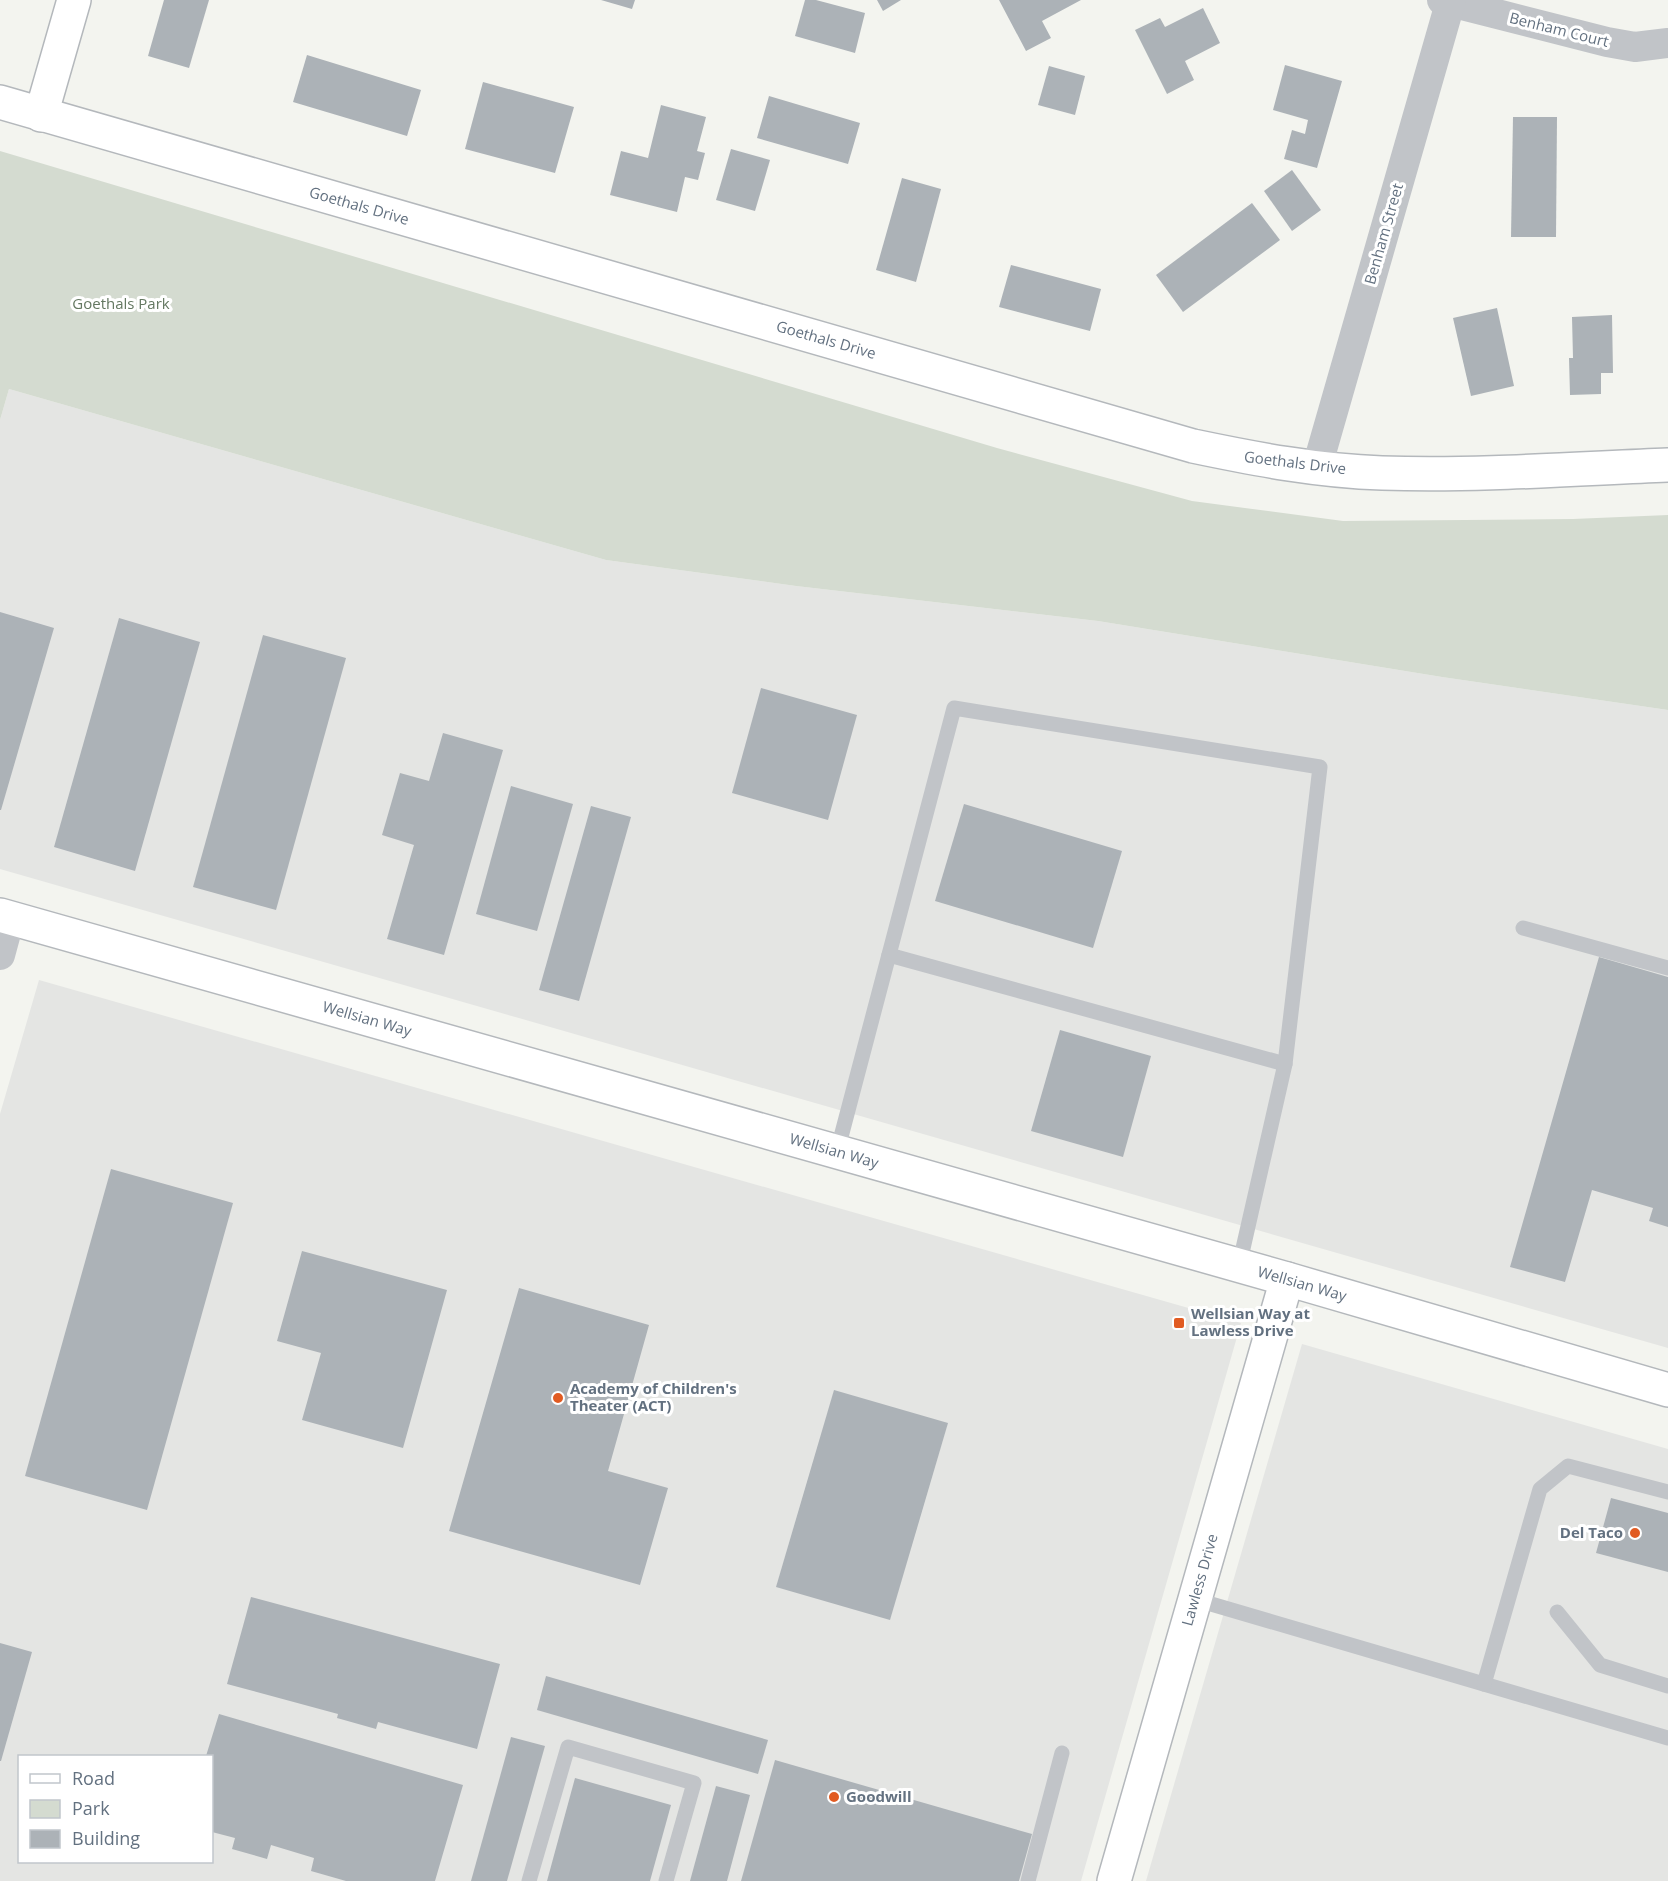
<svg xmlns="http://www.w3.org/2000/svg" width="1668" height="1881" font-family="'Open Sans',sans-serif">
	<rect width="100%" height="100%" fill="#f3f4ef"/>
	<g fill="#e4e5e3" fill-rule="evenodd">
		<path d="M9 389 606 560 796 586 1098 621 1442 677 1668 710V1348L0 869V420Z"/>
		<path d="M39 980 1241 1323 1081 1881H0V1114ZM20 1756H212V1862H20Z"/>
		<path d="M1302 1344 1668 1449V1881H1146Z"/>
	</g>
	<path fill="#d4dbd0" d="M0 151 997 448 1192 501 1343 521 1573 519 1668 515V710L1442 677 1098 621 796 586 606 560 9 389 0 420Z"/>
	<g fill="#acb2b7">
		<path d="M164 0H209L189 68 148 56Z"/>
		<path d="M601 0H635L632 9Z"/>
		<path d="M805 0H816L865 13 855 53 795 36Z"/>
		<path d="M877 0H901L883 11Z"/>
		<path d="M999 0H1081L1042 21 1051 38 1026 51Z"/>
		<path d="M1203 8 1220 43 1185 61 1194 80 1167 94 1135 30 1160 18 1165 27Z"/>
		<path d="M307 55 421 90 407 136 293 102Z"/>
		<path d="M1285 65 1342 81 1317 168 1284 159 1292 130 1305 134 1308 120 1273 110Z"/>
		<path d="M1049 66 1085 76 1075 115 1038 105Z"/>
		<path d="M483 82 574 107 555 173 465 149Z"/>
		<path d="M769 96 860 123 848 164 757 138Z"/>
		<path d="M661 105 706 117 697 151 705 153 698 180 685 177 677 212 610 195 621 151 648 158Z"/>
		<path d="M1513 117H1557L1556 237H1511Z"/>
		<path d="M731 149 770 160 755 211 716 200Z"/>
		<path d="M1292 170 1321 210 1292 231 1264 191Z"/>
		<path d="M902 178 941 189 916 282 876 270Z"/>
		<path d="M1252 203 1280 240 1183 312 1156 275Z"/>
		<path d="M1011 265 1101 289 1090 331 999 307Z"/>
		<path d="M1497 308 1514 386 1471 396 1453 318Z"/>
		<path d="M1612 315 1613 373H1601V394L1570 395 1569 358H1573L1572 317Z"/>
		<path d="M0 612 54 628 1 810H0Z"/>
		<path d="M119 618 200 642 135 871 54 847Z"/>
		<path d="M263 635 346 658 276 910 193 887Z"/>
		<path d="M761 688 857 715 828 820 732 793Z"/>
		<path d="M443 733 503 750 444 955 387 939 414 845 382 835 400 773 429 781Z"/>
		<path d="M511 786 573 804 537 931 476 914Z"/>
		<path d="M964 804 1122 851 1093 948 935 901Z"/>
		<path d="M591 806 631 817 579 1001 539 990Z"/>
		<path d="M1599 957 1668 977V1227L1649 1221 1653 1208 1592 1190 1565 1282 1510 1267Z"/>
		<path d="M1060 1030 1151 1056 1123 1157 1031 1131Z"/>
		<path d="M111 1169 233 1203 147 1510 25 1476Z"/>
		<path d="M302 1251 447 1290 403 1448 302 1420 321 1353 277 1341Z"/>
		<path d="M519 1288 649 1325 608 1471 668 1488 640 1585 449 1531Z"/>
		<path d="M834 1390 948 1423 890 1620 776 1587Z"/>
		<path d="M1611 1498 1668 1513V1572L1596 1553Z"/>
		<path d="M251 1597 500 1664 477 1749 378 1722 376 1729 337 1718 338 1714 227 1684Z"/>
		<path d="M0 1643 32 1652 1 1761H0Z"/>
		<path d="M546 1676 768 1740 758 1774 537 1710Z"/>
		<path d="M219 1714 463 1785 435 1881H346L311 1871 314 1858 271 1845 267 1859 232 1849 235 1838 212 1832V1756H206Z"/>
		<path d="M511 1737 545 1746 507 1881H471Z"/>
		<path d="M775 1760 1032 1834 1019 1881H741Z"/>
		<path d="M575 1778 671 1805 650 1881H547Z"/>
		<path d="M716 1786 750 1795 727 1881H690Z"/>
	</g>
	<g fill="none" stroke-linecap="round" stroke-linejoin="round">
		<defs>
			<g id="secondary">
				<path d="M0 102 1193 446C1255 459 1318 471 1382 473 1477 476 1573 469 1668 465"/>
				<path d="M41 115 74 0"/>
				<path d="M0 915 1287 1279 1668 1390"/>
				<path d="M1114 1881 1287 1279"/>
			</g>
		</defs>
		<use href="#secondary" stroke="#b4b8bc" stroke-width="36"/>
		<g stroke="#c1c4c8" stroke-width="15">
			<path d="M1523 928 1668 968"/>
			<path d="M889 955 1285 1064"/>
			<path d="M837 1152 954 708 1320 767 1285 1064 1239 1266"/>
			<path d="M1194 1599 1668 1738"/>
			<path d="M1557 1612 1600 1665 1668 1686"/>
			<path d="M1484 1684 1540 1489 1568 1466 1668 1492"/>
			<path d="M529 1881 568 1747 694 1783 666 1881"/>
			<path d="M1028 1881 1062 1753"/>
		</g>
		<g stroke="#c1c4c8" stroke-width="30">
			<path d="M1442 0 1607 42 1635 47 1668 43"/>
			<path d="M1317 467 1451 0"/>
			<path d="M0 955 10 918"/>
		</g>
		<use href="#secondary" stroke="#fff" stroke-width="33"/>
	</g>
	<g fill="#e15b22" stroke="#fff" stroke-width="2">
		<rect x="1173" y="1317" width="12" height="12" rx="3"/>
		<circle cx="558" cy="1398" r="6"/>
		<circle cx="1635" cy="1533" r="6"/>
		<circle cx="834" cy="1797" r="6"/>
	</g>
	<g text-anchor="middle" stroke-width="6" stroke-linejoin="round" paint-order="stroke">
		<g font-size="15" fill="#637180" stroke="#fff">
			<text transform="translate(1559 30) rotate(14)" y="5">Benham Court</text>
			<text transform="translate(359 206) rotate(16)" y="5">Goethals Drive</text>
			<text transform="translate(1384 234) rotate(-74)" y="5">Benham Street</text>
			<text transform="translate(826 340) rotate(16)" y="5">Goethals Drive</text>
			<text transform="translate(1295 463) rotate(7)" y="5">Goethals Drive</text>
			<text transform="translate(367 1019) rotate(16)" y="5">Wellsian Way</text>
			<text transform="translate(834 1151) rotate(16)" y="5">Wellsian Way</text>
			<text transform="translate(1302 1284) rotate(16)" y="5">Wellsian Way</text>
			<text transform="translate(1200 1580) rotate(-74)" y="5">Lawless Drive</text>
		</g>
		<g font-size="15" fill="#647861" stroke="#fff">
			<text x="121" y="309">Goethals Park</text>
		</g>
		<g font-size="15" font-weight="bold" fill="#637180" stroke="#fff" text-anchor="start">
			<text x="1191" y="1319">Wellsian Way at<tspan x="1191" dy="17">Lawless Drive</tspan></text>
			<text x="570" y="1394">Academy of Children's<tspan x="570" dy="17">Theater (ACT)</tspan></text>
			<text x="1623" y="1538" text-anchor="end">Del Taco</text>
			<text x="846" y="1802">Goodwill</text>
		</g>
	</g>
	<rect x="18" y="1755" width="195" height="108" fill="#ffffff" stroke="#c1c6cc" stroke-width="1.5"/>
	<rect x="30" y="1774" width="30" height="9" fill="#ffffff" stroke="#c1c6cc" stroke-width="1.5"/>
	<text x="72" y="1785" font-size="18" fill="#637180">Road</text>
	<rect x="30" y="1800" width="30" height="18" fill="#d4dbd0" stroke="#c1c6cc" stroke-width="1.5"/>
	<text x="72" y="1815" font-size="18" fill="#637180">Park</text>
	<rect x="30" y="1830" width="30" height="18" fill="#acb2b7" stroke="#c1c6cc" stroke-width="1.5"/>
	<text x="72" y="1845" font-size="18" fill="#637180">Building</text>
</svg>
